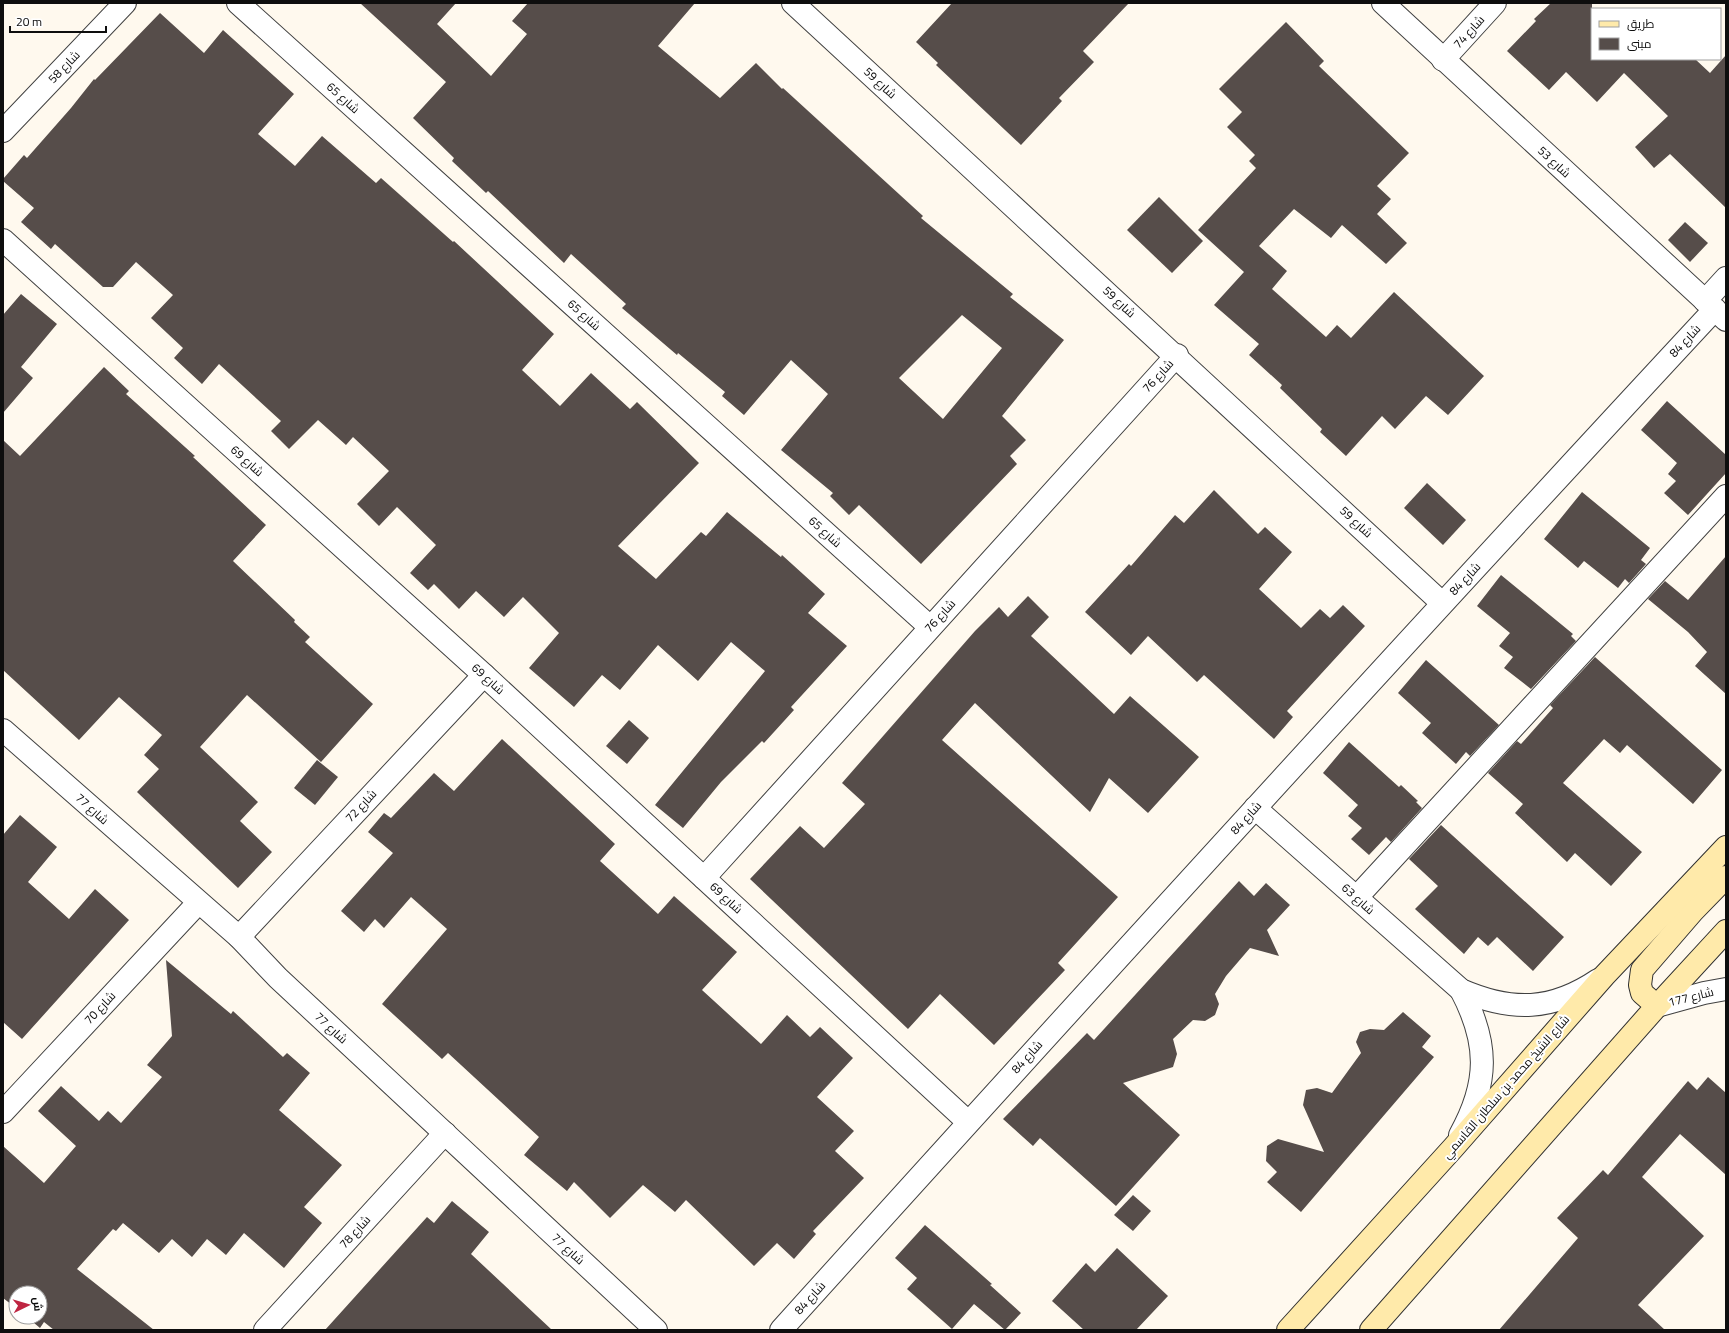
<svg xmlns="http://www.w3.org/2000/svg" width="1729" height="1333" font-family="Georgia,Cairo,serif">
	<rect width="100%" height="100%" fill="#fff9ee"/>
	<g fill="#564d4a" fill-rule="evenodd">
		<path d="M360 3H456L437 24 491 76 527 34 512 21 528 3H695L658 46 720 98 756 63 782 89 783 88 923 216 921 218 1013 294 1010 297 1064 340 1002 416 1026 440 1010 456 1017 464 921 564 859 505 849 515 830 496 833 493 781 450 828 394 791 360 744 415 722 396 725 392 678 353 677 355 622 308 626 304 571 254 564 263 488 191 486 193 452 161 454 158 413 118 446 82ZM962 315 1002 348 943 419 899 378Z"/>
		<path d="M952 3H1129L1083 51 1094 62 1059 98 1062 101 1021 145 936 65 938 63 916 42Z"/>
		<path d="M1551 3H1592V59H1695L1710 73 1726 55V208L1670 154 1654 168 1635 147 1668 116 1624 73 1597 102 1566 72 1549 90 1507 51 1536 21 1534 19Z"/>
		<path d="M160 13 204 53 223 30 294 94 258 134 295 166 322 136 376 183 381 178 453 242 454 241 554 334 522 370 560 406 591 373 630 409 637 402 699 463 618 546 656 579 701 532 706 536 727 512 781 557 782 555 825 594 808 613 847 646 791 707 794 710 764 743 762 741 721 782 683 828 655 805 765 671 731 642 698 681 658 645 620 690 602 675 574 707 529 668 559 633 523 597 504 617 476 591 459 609 434 584 428 590 410 573 436 545 397 507 379 526 357 504 389 471 353 437 346 445 318 420 289 449 271 431 281 421 219 364 202 384 174 358 183 348 151 318 173 295 136 262 113 287H103L55 244 51 249 21 222 34 208 3 181V179L24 155 27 158 71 108 94 79 95 80Z"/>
		<path d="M1286 22 1324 61 1319 66 1409 153 1377 186 1391 199 1377 214 1407 243 1386 264 1342 225 1331 238 1294 209 1259 246 1287 271 1272 289 1326 337 1337 325 1351 338 1394 292 1484 376 1448 415 1426 396 1395 429 1382 416 1346 456 1320 432 1322 429 1280 388 1282 385 1249 355 1259 344 1214 305 1244 272 1198 230 1256 168 1249 161 1255 155 1227 127 1242 112 1219 89Z"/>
		<path d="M1159 197 1203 241 1172 273 1127 230Z"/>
		<path d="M1685 222 1708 243 1690 262 1668 240Z"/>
		<path d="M21 294 57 324 21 367 33 378 3 413V315Z"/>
		<path d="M104 367 129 391 126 394 195 456 193 457 266 525 233 561 295 620 294 622 310 637 305 642 373 704 321 762 247 695 200 747 258 802 240 821 272 852 238 888 137 792 159 769 144 755 162 735 119 697 79 740 3 670V440L20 456Z"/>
		<path d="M1667 401 1726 455V473L1688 515 1664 493 1676 481 1668 474 1677 463 1641 430Z"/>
		<path d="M1427 483 1466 520 1443 545 1404 508Z"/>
		<path d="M1214 490 1258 534 1265 527 1292 552 1259 589 1301 628 1320 609 1330 618 1343 605 1365 626 1287 711 1293 717 1274 739 1204 675 1197 682 1148 636 1131 655 1085 612 1129 564 1131 566 1175 515 1184 523Z"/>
		<path d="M1582 492 1650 548 1641 560 1646 564 1629 583 1625 579 1618 588 1584 561 1578 568 1544 539Z"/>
		<path d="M1726 556V694L1695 666 1707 652 1688 632 1648 599 1665 581 1688 600Z"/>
		<path d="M1501 575 1573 634 1571 636 1576 641 1531 689 1504 668 1513 657 1499 646 1510 633 1477 606Z"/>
		<path d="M1028 596 1049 617 1031 636 1114 714 1130 696 1199 757 1148 813 1109 778 1090 812 975 703 942 740 1118 897 1058 963 1065 970 994 1045 940 994 908 1029 750 879 800 826 824 848 865 804 842 783 975 631 999 607 1008 617Z"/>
		<path d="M1595 657 1722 770 1693 804 1627 745 1620 753 1604 739 1563 783 1642 852 1611 886 1575 853 1567 862 1515 813 1523 804 1488 773 1517 741 1521 744 1553 708 1550 705Z"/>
		<path d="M1426 660 1499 725 1470 756 1466 752 1456 764 1422 733 1431 723 1398 693Z"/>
		<path d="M629 720 649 738 627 764 606 746Z"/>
		<path d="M502 739 615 844 600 861 658 914 674 896 737 952 702 990 761 1044 787 1015 810 1037 820 1027 853 1058 817 1097 854 1131 835 1151 864 1178 813 1231 816 1234 794 1259 777 1243 754 1266 686 1200 675 1212 643 1185 610 1218 574 1182 567 1191 524 1155 539 1137 448 1053 442 1059 382 1004 447 929 411 897 384 928 375 919 364 932 341 911 393 853 368 832 384 813 391 818 434 773 454 791Z"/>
		<path d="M1349 742 1399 787 1401 785 1418 801 1416 802 1422 808 1391 842 1386 837 1369 855 1351 839 1362 828 1348 816 1358 805 1323 773Z"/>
		<path d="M317 760 338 777 315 805 294 788Z"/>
		<path d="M20 815 57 847 28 882 69 919 95 889 129 920 22 1039 3 1022V835Z"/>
		<path d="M1441 825 1564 937 1533 971 1497 937 1488 946 1478 937 1464 954 1415 909 1438 886 1409 859Z"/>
		<path d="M1239 881 1254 896 1266 883 1290 905 1267 930 1279 956 1250 948 1226 976 1215 994 1219 1004 1215 1015 1205 1021 1193 1020 1173 1039 1177 1054 1173 1067 1123 1083 1180 1135 1116 1206 1040 1138 1033 1146 1003 1119 1087 1033 1094 1040Z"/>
		<path d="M166 960 231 1014 233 1011 283 1057 287 1053 310 1073 279 1110 342 1165 304 1207 322 1223 284 1268 244 1233 226 1255 207 1239 192 1257 172 1239 159 1253 123 1223 116 1231 113 1229 77 1269 154 1330H54L44 1322 40 1328 27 1317H40V1293H16V1308L3 1298V1146L44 1183 76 1146 38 1111 61 1086 99 1121 108 1111 121 1123 162 1077 147 1065 172 1036Z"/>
		<path d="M1403 1012 1431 1036 1422 1047 1434 1057 1301 1212 1267 1182 1277 1172 1266 1161 1267 1146 1278 1139 1324 1152 1303 1105 1306 1090 1317 1088 1332 1093 1361 1053 1356 1042 1360 1032 1370 1029 1384 1030Z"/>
		<path d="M1708 1077 1726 1093V1175L1680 1134 1642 1177 1704 1236 1638 1305 1665 1330H1499L1578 1238 1557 1218 1603 1170 1608 1175 1688 1081 1697 1090Z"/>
		<path d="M1133 1195 1151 1211 1133 1231 1114 1215Z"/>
		<path d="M452 1201 489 1232 471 1254 552 1330H325L427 1217 434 1223Z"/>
		<path d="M925 1225 992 1284 990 1285 1021 1313 1005 1330 974 1304 952 1329 907 1289 917 1278 895 1258Z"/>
		<path d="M1117 1248 1168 1296 1136 1330H1084L1052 1301 1086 1263 1095 1272Z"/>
	</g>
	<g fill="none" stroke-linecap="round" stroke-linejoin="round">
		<defs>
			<g id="street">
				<path d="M238 3 930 627"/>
				<path d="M793 3 1442 603"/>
				<path d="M1383 3 1726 320"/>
				<path d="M1443 60 1495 3"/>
				<path d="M3 131 125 3"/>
				<path d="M3 240 484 675 968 1122"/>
				<path d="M1705 301 1726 278"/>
				<path d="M3 730 239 937 278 978 656 1330"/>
				<path d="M1255 808 1461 990C1512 1012 1552 1011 1598 980"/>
				<path d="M704 878 1177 355"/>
				<path d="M1357 897 1726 496"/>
				<path d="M239 937 484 675"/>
				<path d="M1657 1006 1704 993 1726 989"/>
				<path d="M3 1112 198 903"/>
				<path d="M1460 1135C1489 1083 1489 1043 1461 990"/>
				<path d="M265 1330 445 1133"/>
				<path d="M781 1330C1090 988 1401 647 1715 309"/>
			</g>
			<g id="secondary">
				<path d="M1657 1006 1642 993 1640 985 1642 970 1693 911 1726 877"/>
				<path d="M1288 1330 1453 1148 1604 976 1726 847"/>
				<path d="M1371 1330 1657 1006 1726 931"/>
			</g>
		</defs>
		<use href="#street" stroke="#414141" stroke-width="24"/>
		<use href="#secondary" stroke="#303030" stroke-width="24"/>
		<use href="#street" stroke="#fff" stroke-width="22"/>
		<use href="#secondary" stroke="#ffeaaa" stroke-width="22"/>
	</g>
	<g text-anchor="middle" stroke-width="4" stroke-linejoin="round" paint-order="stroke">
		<g font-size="12" fill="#0e0e0e" stroke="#fff">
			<text transform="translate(1469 32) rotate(-48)" y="4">شارع 74</text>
			<text transform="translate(64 67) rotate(-46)" y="4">شارع 58</text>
			<text transform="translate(880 83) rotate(43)" y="4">شارع 59</text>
			<text transform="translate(343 98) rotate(42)" y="4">شارع 65</text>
			<text transform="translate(1554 162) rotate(43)" y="4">شارع 53</text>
			<text transform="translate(1119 302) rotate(43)" y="4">شارع 59</text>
			<text transform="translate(584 315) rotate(42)" y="4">شارع 65</text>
			<text transform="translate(1685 341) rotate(-47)" y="4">شارع 84</text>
			<text transform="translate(1158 376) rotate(-48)" y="4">شارع 76</text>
			<text transform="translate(247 461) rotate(42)" y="4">شارع 69</text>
			<text transform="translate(1356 522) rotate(43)" y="4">شارع 59</text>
			<text transform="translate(825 532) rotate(42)" y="4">شارع 65</text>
			<text transform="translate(1465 579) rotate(-47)" y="4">شارع 84</text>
			<text transform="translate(940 616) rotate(-48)" y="4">شارع 76</text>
			<text transform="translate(488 679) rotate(42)" y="4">شارع 69</text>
			<text transform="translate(361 806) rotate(-47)" y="4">شارع 72</text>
			<text transform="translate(92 809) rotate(42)" y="4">شارع 77</text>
			<text transform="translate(1246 818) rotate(-48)" y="4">شارع 84</text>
			<text transform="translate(726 898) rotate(43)" y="4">شارع 69</text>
			<text transform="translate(1358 899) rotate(42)" y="4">شارع 63</text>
			<text transform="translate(1691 997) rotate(-14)" y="4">شارع 177</text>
			<text transform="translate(100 1008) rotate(-47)" y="4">شارع 70</text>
			<text transform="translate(331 1028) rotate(43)" y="4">شارع 77</text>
			<text transform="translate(1027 1057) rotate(-48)" y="4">شارع 84</text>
			<text transform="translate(1506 1087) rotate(-49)" y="4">شارع الشيخ محمد بن سلطان القاسمي</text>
			<text transform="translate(355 1232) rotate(-48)" y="4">شارع 78</text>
			<text transform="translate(568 1249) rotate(43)" y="4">شارع 77</text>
			<text transform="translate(810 1298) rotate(-48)" y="4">شارع 84</text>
		</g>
	</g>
	<rect width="1729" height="1333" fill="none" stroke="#0e0e0e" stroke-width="8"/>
	<rect x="1591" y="8" width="130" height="52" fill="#ffffff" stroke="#9f9f9f"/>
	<rect x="1599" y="21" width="20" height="6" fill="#ffeaaa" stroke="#9f9f9f"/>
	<text x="1627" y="28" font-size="12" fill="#0e0e0e">طريق</text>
	<rect x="1599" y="38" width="20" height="12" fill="#564d4a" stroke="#9f9f9f"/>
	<text x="1627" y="48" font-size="12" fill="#0e0e0e">مبنى</text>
	<g transform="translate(28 1305) rotate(85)"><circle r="19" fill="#ffffff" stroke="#9f9f9f"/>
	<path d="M0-3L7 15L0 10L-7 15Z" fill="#be2541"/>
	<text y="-6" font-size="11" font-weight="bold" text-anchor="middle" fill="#0e0e0e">ش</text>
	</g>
	<path d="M10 26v6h96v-6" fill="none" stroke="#0e0e0e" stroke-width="2"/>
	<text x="16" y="26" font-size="12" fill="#0e0e0e" stroke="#ffffff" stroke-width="3" paint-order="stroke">20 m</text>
</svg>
